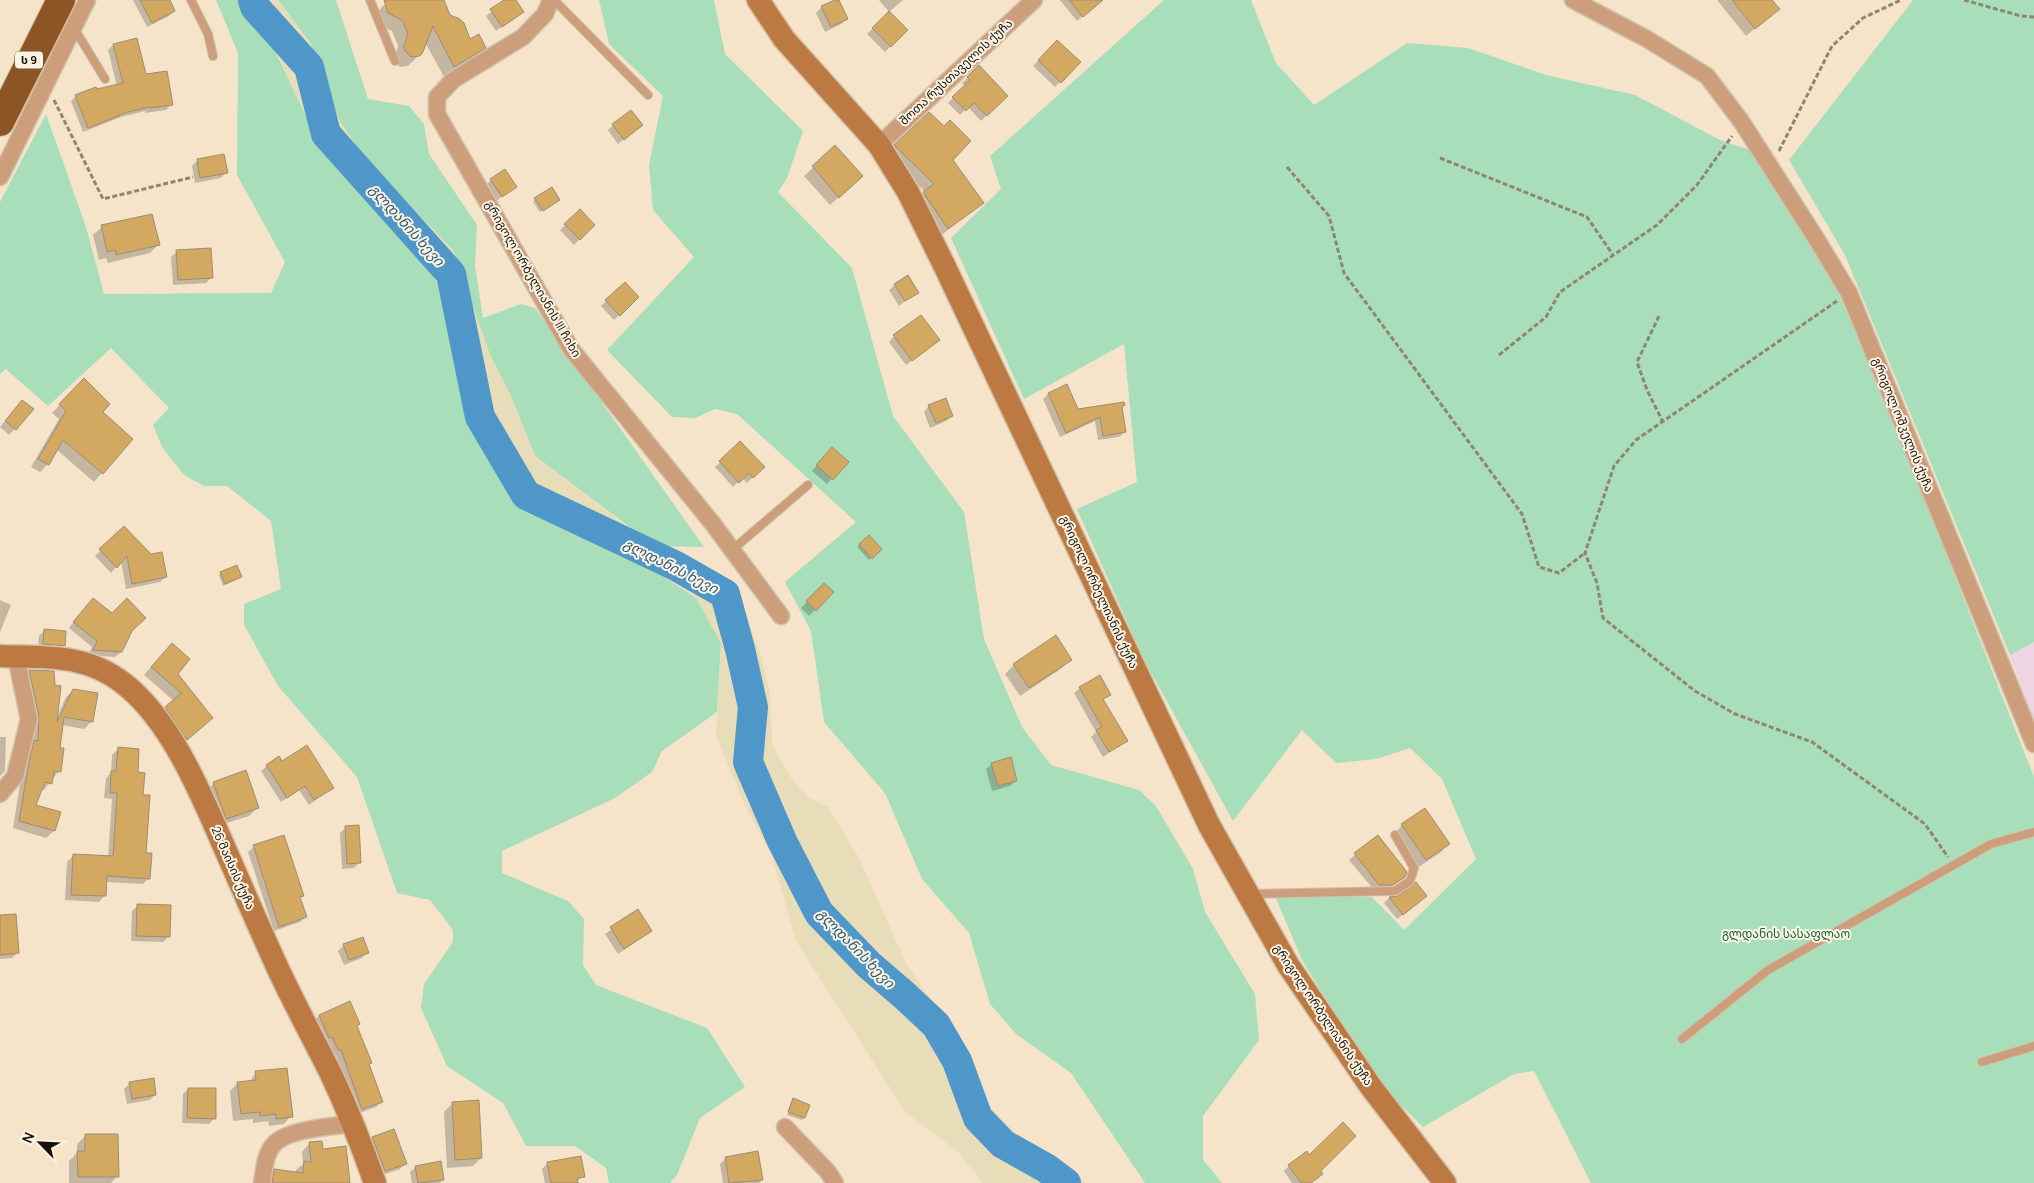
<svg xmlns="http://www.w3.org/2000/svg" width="2034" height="1183" font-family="Manrope,'Noto Sans Georgian',sans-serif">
	<rect width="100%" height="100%" fill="#f5e4ca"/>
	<path fill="#edd5e1" d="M2034 642V718L2033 719 2010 655Z"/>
	<g fill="#a9deba">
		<path d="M216 0H242L245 7 270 40 313 131 410 237 441 289 455 354 556 520 632 555 697 599 721 643 717 712 662 751 652 772 615 798 502 851V873L568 901 584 919 583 965 596 985 707 1028 745 1087 700 1118 677 1175 670 1183H609L606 1168 575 1146H526L503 1103 447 1066 421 1008 424 984 453 942V930L430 900 397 893 357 777 278 686 244 625V604L281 589 271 521 227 486H204L184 475 162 447 153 425 169 408 111 348 48 406 6 369 0 374V202L46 114 86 227 104 294 271 293 285 262 237 175 238 53Z"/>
		<path d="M278 0H336L368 99 409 106 424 124 429 154 477 225 475 266 483 318 521 304 535 308 704 547 655 546 535 456 510 394 490 355 453 250 369 165 339 120 310 43Z"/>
		<path d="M599 0H714L725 54 803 131 787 178 778 192 852 268 893 416 964 512 984 639 1022 727 1051 765 1139 790 1156 806 1193 869 1205 912 1255 994 1259 1040 1203 1116V1160L1222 1183H1145L1071 1073 1016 1034 990 1004 969 933 922 879 885 793 824 722 811 631 785 582 856 522 737 414 715 409 695 418 672 417 607 350 694 257 653 210 649 165 663 96 609 44Z"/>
		<path d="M1164 0H1251L1276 63 1314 105 1407 43 1468 48 1546 75 1635 95 1720 140 1756 152 1833 281 1878 382 2034 777V1183H1591L1534 1071 1514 1074 1423 1127 1377 1081 1302 960 1275 896 1372 897 1404 930 1476 859 1442 779 1410 748 1376 759 1336 763 1302 730 1233 821 1144 660 1077 509 1137 482 1124 344 1024 399 951 238 1001 189 990 156Z"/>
		<path d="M1913 0H2034V642L2010 655 1845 255 1789 160Z"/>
	</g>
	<path fill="#e7ddb8" d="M242 0H278L309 41 339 120 369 165 453 250 490 355 510 394 535 456 633 531 673 558 718 578 744 612 760 652 770 692 772 744 791 778 809 798 828 807 858 856 907 965 970 1056 989 1106 1023 1141 1086 1183H983L958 1152 906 1113 796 941 772 856 746 808 716 736 721 643 697 599 632 555 556 520 503 484 470 429 441 289 410 237 313 130 270 40 245 7Z"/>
	<g fill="#0003">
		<path d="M133 0H168L174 11 169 16 147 27Z"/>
		<path d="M399 0H443L449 16 469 41 485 48 474 58 444 77 425 42 422 52 408 66 400 67 394 61 398 46 392 31 377 24 373 16 384 5Z"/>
		<path d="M506 0H514L522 12 496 31 486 16Z"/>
		<path d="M838 0 847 19 841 24 825 32 816 13 822 7Z"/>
		<path d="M879 0H903L889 12Z"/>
		<path d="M1060 0H1099L1095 6 1077 21Z"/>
		<path d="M1717 0H1771L1778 9 1746 36Z"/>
		<path d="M889 12 906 30 885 52 867 34Z"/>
		<path d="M1057 41 1079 62 1055 87 1033 66Z"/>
		<path d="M113 45 145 75 171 105 166 110 145 113V111L121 117 83 132 71 101 76 96 117 86 108 50Z"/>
		<path d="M979 67 1006 96 981 121 968 107 960 115 948 103 965 86 962 83Z"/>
		<path d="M929 113 951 160 982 203 939 237 915 201 925 192 887 154Z"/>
		<path d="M613 125H641L618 144 608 130Z"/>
		<path d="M835 147 853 184 830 205 804 176Z"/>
		<path d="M198 160 226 172 221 178 195 183 192 166Z"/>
		<path d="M491 180 515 187 496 201 486 185Z"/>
		<path d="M535 199 556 202 540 212 533 202Z"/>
		<path d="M580 211 594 225 574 245 560 230Z"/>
		<path d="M102 227 158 245 150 253 108 263 106 258 99 260 93 235Z"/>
		<path d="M177 252 212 277 206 283 173 285 171 257Z"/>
		<path d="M625 283 638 297 614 320 601 306Z"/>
		<path d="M895 285 917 292 899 306 889 290Z"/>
		<path d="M894 336 933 345 906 365 889 342Z"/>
		<path d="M84 380 101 412 131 439 94 482 56 449 48 464 40 472 31 467 59 419 52 413Z"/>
		<path d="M1067 385 1078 410 1121 408 1125 432 1119 437 1098 440 1095 421 1060 437 1043 399 1048 394Z"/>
		<path d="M929 406 952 416 946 421 930 428 924 412Z"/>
		<path d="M17 407 32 409 9 435 0 427Z"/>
		<path d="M740 443 763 467 747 483 742 478 733 487 715 467Z"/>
		<path d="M827 454 847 462 827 484 812 471Z"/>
		<path d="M124 528 166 577 160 582 126 589 121 561 111 573 95 556Z"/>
		<path d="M869 536 880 549 869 560 857 547Z"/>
		<path d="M221 573 241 577 223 586 219 575Z"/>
		<path d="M824 584 832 592 809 616 801 608Z"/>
		<path d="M0 600 11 605 0 632Z"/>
		<path d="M87 605 131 630 121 652 115 657 88 655 92 647 69 628Z"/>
		<path d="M45 630 63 645 58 651 38 649 39 636Z"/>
		<path d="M1056 637 1070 659 1062 668 1020 696 1005 674 1014 665Z"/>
		<path d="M164 652 204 725 179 746 158 715 174 701 144 675Z"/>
		<path d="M29 671 57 717 66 697 74 690 92 721 84 729 62 725 58 749 59 771 44 790H41L35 806 59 813 54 831 46 838 13 828 22 771 27 749 31 745 32 725 22 678Z"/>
		<path d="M1080 688 1109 694 1102 701 1127 740 1103 757 1091 737 1096 732 1074 693Z"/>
		<path d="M0 737H6L5 771 0 776Z"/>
		<path d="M118 749 136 774 142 796 144 854 149 878 143 884 106 882 105 895 99 902 65 900 67 862 73 856 108 857 112 799 104 798 106 778 111 773 112 755Z"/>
		<path d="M282 763 333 787 309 805 299 790 281 802 261 771 267 766Z"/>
		<path d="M992 764 1016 780 1010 786 992 791 986 769Z"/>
		<path d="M214 783 258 807 249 816 217 826 206 791Z"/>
		<path d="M1402 825 1448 844 1440 853 1417 868 1394 834Z"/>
		<path d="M345 828 360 862 354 868 342 869 340 833Z"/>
		<path d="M1377 836 1404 877 1387 890H1374L1349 860Z"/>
		<path d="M254 847 303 895 299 899 305 917 300 922 274 931 248 852Z"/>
		<path d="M1399 897 1420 902 1397 919 1384 903 1389 898Z"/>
		<path d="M137 906 169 936 163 942 131 941 132 911Z"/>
		<path d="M638 911 651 931 618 954 605 934Z"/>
		<path d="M0 916 17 953 12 958 0 959Z"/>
		<path d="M344 945 367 952 362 958 344 965 338 951Z"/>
		<path d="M349 1003 356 1027 371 1062 368 1065 382 1101 376 1107 357 1114 336 1055H332L314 1021 319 1016Z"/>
		<path d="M256 1073 291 1116 284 1124 269 1126 268 1121 253 1123V1119L233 1121 230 1091 238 1083 249 1082Z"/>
		<path d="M130 1083 155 1095 150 1100 127 1104 124 1089Z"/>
		<path d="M188 1089 215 1118 209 1124 182 1123 183 1094Z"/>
		<path d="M793 1100 804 1118 802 1120 787 1115Z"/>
		<path d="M453 1103 481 1158 473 1166 447 1168 444 1112Z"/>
		<path d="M86 1135 117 1176 111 1183H69V1161L77 1153V1144Z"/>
		<path d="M373 1138 405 1164 400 1169 379 1176 367 1143Z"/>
		<path d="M310 1143 322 1150 349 1183H266V1179L275 1170 296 1173V1170L303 1164 302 1152Z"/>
		<path d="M726 1158 762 1180 759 1183H723L720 1164Z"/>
		<path d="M548 1163 583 1176 576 1183H545L542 1169Z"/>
		<path d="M1289 1166 1321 1174 1311 1183H1292L1284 1171Z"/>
		<path d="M416 1167 443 1180 440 1183H412L410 1172Z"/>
	</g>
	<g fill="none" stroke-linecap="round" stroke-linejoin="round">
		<path stroke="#4f97c8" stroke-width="30" d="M253 0 255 7 309 67 326 134 451 274 480 417 526 495 676 566 725 594 740 649 753 707 748 762 782 841 819 913 869 965 904 995 936 1025 957 1061 978 1118 1003 1144 1046 1168 1066 1183"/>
	</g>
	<g fill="#d3a860" stroke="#9d8d75">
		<path d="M140 0H170L175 11 152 23Z"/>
		<path d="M384 0H444L450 15 460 19 464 23 470 39 479 34 486 48 454 67 433 26 423 52 420 56 411 57 404 50V45L408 35 403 21 388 13Z"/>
		<path d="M504 0H516L524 12 502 27 490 9Z"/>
		<path d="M835 0H839L848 19 831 27 821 6Z"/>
		<path d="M1069 0H1103L1083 17Z"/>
		<path d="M1732 0H1772L1780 9 1755 29Z"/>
		<path d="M889 11 908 30 891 47 872 28Z"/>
		<path d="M137 38 146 74 167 71 173 105 150 108V107L128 112 88 128 75 95 96 87 97 89 123 83 113 44Z"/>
		<path d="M1057 40 1081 62 1061 83 1038 60Z"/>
		<path d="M979 65 1008 96 987 116 974 103 966 111 952 97 970 80 967 77Z"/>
		<path d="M631 110 643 125 624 140 612 124Z"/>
		<path d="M929 112 944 126 950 120 971 141 953 160 984 203 948 229 923 192 934 184 894 145Z"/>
		<path d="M835 145 863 176 839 198 812 166Z"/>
		<path d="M224 154 228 173 200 178 197 159Z"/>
		<path d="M505 169 517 187 502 197 490 179Z"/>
		<path d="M552 187 560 200 543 211 534 198Z"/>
		<path d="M580 209 595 225 580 240 564 224Z"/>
		<path d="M152 214 160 245 116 255 115 250 107 252 101 225Z"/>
		<path d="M211 248 213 278 178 280 176 250Z"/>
		<path d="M908 275 919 293 905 301 894 284Z"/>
		<path d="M625 282 639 297 620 316 605 300Z"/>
		<path d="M921 315 940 340 912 361 893 335Z"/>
		<path d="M84 378 110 404 103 412 133 439 103 474 63 440 49 465 38 459 66 411 59 404Z"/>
		<path d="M1067 384 1078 409 1124 402 1125 405 1122 407 1126 432 1103 436 1100 417 1066 433 1048 393Z"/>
		<path d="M946 398 953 416 936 423 928 405Z"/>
		<path d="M22 400 34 409 16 430 5 421Z"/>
		<path d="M740 441 765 467 753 478 749 473 739 483 719 461Z"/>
		<path d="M832 447 849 462 833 480 816 465Z"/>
		<path d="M124 526 151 554 162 552 167 577 132 584 127 556 117 568 99 549Z"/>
		<path d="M869 535 882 549 872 559 859 544Z"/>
		<path d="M237 565 242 577 225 584 220 572Z"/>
		<path d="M824 583 834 592 816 611 806 601Z"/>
		<path d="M93 598 112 613 127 598 146 618 132 631 122 652 93 650 97 641 73 622Z"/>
		<path d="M44 629 66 631 65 646 43 644Z"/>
		<path d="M1056 635 1072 660 1029 688 1013 664Z"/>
		<path d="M172 643 190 659 178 674 213 718 187 740 165 707 181 693 151 667Z"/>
		<path d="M29 670 54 671 55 685 61 686 57 722 73 689 98 693 93 722 64 717 60 748H64L61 772 54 771 52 784 45 782 36 805 61 812 55 831 19 821 29 762 34 740 38 741 39 717Z"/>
		<path d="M1100 675 1111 695 1103 699 1128 741 1109 752 1096 730 1102 727 1079 687Z"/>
		<path d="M307 745 334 788 314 800 305 786 287 798 266 765 279 756 282 761Z"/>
		<path d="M118 747 139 749 138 772 145 773 143 795H150L146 853H152L150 879 107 876 106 896 71 895 73 854 113 856 117 793H110L111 771H116Z"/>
		<path d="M1011 757 1017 781 998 786 991 763Z"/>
		<path d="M246 770 259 808 226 819 213 782Z"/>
		<path d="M1425 808 1450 844 1426 860 1401 824Z"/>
		<path d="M359 825 361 863 347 864 345 826Z"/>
		<path d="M284 835 304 896 300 897 307 917 279 927 253 845Z"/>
		<path d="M1378 835 1407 872 1405 877 1393 885H1379L1354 853Z"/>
		<path d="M1416 882 1427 896 1403 915 1389 897 1398 896Z"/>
		<path d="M137 904 171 905 170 937 136 936Z"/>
		<path d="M638 909 652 931 624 949 610 927Z"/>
		<path d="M16 914 19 953 0 955V915Z"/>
		<path d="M363 937 369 953 349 960 343 944Z"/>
		<path d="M350 1001 360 1024 357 1026 372 1063 369 1064 383 1102 362 1109 341 1050H338L332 1037 329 1038 319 1015Z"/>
		<path d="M287 1068 293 1117 276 1119V1114L260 1116V1112L241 1114 237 1082 256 1080 255 1071Z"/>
		<path d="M154 1078 156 1095 132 1099 129 1082Z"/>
		<path d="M188 1088H216V1119L187 1118Z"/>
		<path d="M793 1098 810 1105 805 1118 788 1112Z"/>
		<path d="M479 1100 482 1158 455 1160 452 1102Z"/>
		<path d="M1343 1122 1356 1136 1321 1171 1323 1174 1311 1183H1301L1288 1165 1307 1151 1309 1155Z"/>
		<path d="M394 1129 407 1164 385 1171 372 1137Z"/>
		<path d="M85 1134H118L119 1177H78L77 1151H85Z"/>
		<path d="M322 1141 323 1149 346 1146 350 1183H272L274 1169 303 1173 304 1161 311 1162 309 1142Z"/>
		<path d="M758 1151 763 1180 729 1183 725 1157Z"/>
		<path d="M581 1156 585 1177 577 1178 578 1183H551L547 1162Z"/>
		<path d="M441 1161 444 1180 418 1183 415 1166Z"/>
	</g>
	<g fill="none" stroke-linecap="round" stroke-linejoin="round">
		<defs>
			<g id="lane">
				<path d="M191 0 208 34 213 56"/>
				<path d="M370 0 395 61"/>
				<path d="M554 0 648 95"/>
				<path d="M74 28 105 79"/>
				<path d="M732 550 808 485"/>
				<path d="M1252 894 1395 891 1410 881 1414 868 1395 835"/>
				<path d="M1682 1039 1768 970 1991 844 2034 832"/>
				<path d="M1982 1062 2034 1046"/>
			</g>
			<g id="street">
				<path d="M551 0 545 14 523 37 453 80 437 97V114L571 349 713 524 781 616"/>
				<path d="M1573 0 1647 39 1707 76 1741 121 1814 235 1849 293 2034 744"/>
				<path d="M879 145 1034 0"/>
				<path d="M0 177 87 0"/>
				<path d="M0 794 15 776 29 719 16 657"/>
				<path d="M785 1127 828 1172 835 1183"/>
				<path d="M262 1183C264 1170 265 1153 275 1143 289 1129 333 1126 353 1124"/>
			</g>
			<g id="secondary">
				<path d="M758 0 784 39 879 145 908 192 945 267 1209 825 1288 965 1371 1087 1445 1183"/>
				<path d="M0 656C45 658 85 653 123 683 169 718 199 789 222 842 241 885 260 930 280 973 296 1007 314 1040 331 1074 348 1110 362 1146 375 1183"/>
			</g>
			<path id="highway" d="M0 122 61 0"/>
		</defs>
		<use href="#lane" stroke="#d1c2ab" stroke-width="10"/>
		<use href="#street" stroke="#d1c2ab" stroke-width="19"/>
		<use href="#secondary" stroke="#d1c2ab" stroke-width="25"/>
		<use href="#highway" stroke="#d1c2ab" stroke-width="30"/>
		<g stroke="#908472" stroke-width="3" stroke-dasharray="5 2.5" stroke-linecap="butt">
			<path d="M1964 0 2021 16 2034 17"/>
			<path d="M54 100 103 199 193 177"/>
			<path d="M1779 151 1832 46 1863 18 1901 0"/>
			<path d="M1440 158 1587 217 1613 255"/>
			<path d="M1287 167 1329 216 1344 273 1522 514 1539 567 1559 573 1585 553"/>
			<path d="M1837 301 1636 440 1614 466 1585 553 1597 583 1603 618 1695 691 1735 714 1812 742 1925 824 1948 857"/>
			<path d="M1659 316 1637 362 1647 390 1663 422"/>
			<path d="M1499 355 1546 317 1560 292 1657 225 1697 185 1732 136"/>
		</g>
		<use href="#lane" stroke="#cd9e7c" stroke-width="8"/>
		<use href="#street" stroke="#cd9e7c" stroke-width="16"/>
		<use href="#secondary" stroke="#bd7942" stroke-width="22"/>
		<use href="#highway" stroke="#8d5424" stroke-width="28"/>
	</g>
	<g text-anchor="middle" stroke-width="4" stroke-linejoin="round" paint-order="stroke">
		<rect fill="#fdf3e3" stroke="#5c564a" stroke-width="1" x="15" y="51.5" width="28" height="17" rx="4"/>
		<g font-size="11" font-weight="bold" fill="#171208">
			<text x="29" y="64">ს 9</text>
		</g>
		<g font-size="12" fill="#171208" stroke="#fdf3e3">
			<text transform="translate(956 72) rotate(-43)" y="4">შოთა რუსთაველის ქუჩა</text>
			<text transform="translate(533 279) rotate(60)" y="4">გრიგოლ ორბელიანის III ჩიხი</text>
			<text transform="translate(1903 425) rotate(68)" y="4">გრიგოლ ოშკელის ქუჩა</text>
			<text transform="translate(1099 592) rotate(65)" y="4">გრიგოლ ორბელიანის ქუჩა</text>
			<text transform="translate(233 868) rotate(66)" y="4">26 მაისის ქუჩა</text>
			<text transform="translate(1323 1015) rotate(56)" y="4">გრიგოლ ორბელიანის ქუჩა</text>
		</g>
		<g font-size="12" fill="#10683c" stroke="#fdf3e3">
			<text x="1786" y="938">გლდანის სასაფლაო</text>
		</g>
		<g font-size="14" font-style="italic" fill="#265b7e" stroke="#fdf3e3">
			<text transform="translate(407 225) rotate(48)" y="5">გლდანის ხევი</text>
			<text transform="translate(671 566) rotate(27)" y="5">გლდანის ხევი</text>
			<text transform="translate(856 948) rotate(46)" y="5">გლდანის ხევი</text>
		</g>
	</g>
	<g transform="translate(40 1143) rotate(294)" stroke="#fdf3e3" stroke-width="4" paint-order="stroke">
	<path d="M0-4L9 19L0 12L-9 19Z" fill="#171208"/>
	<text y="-8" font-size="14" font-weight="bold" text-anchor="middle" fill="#171208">N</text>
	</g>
</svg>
